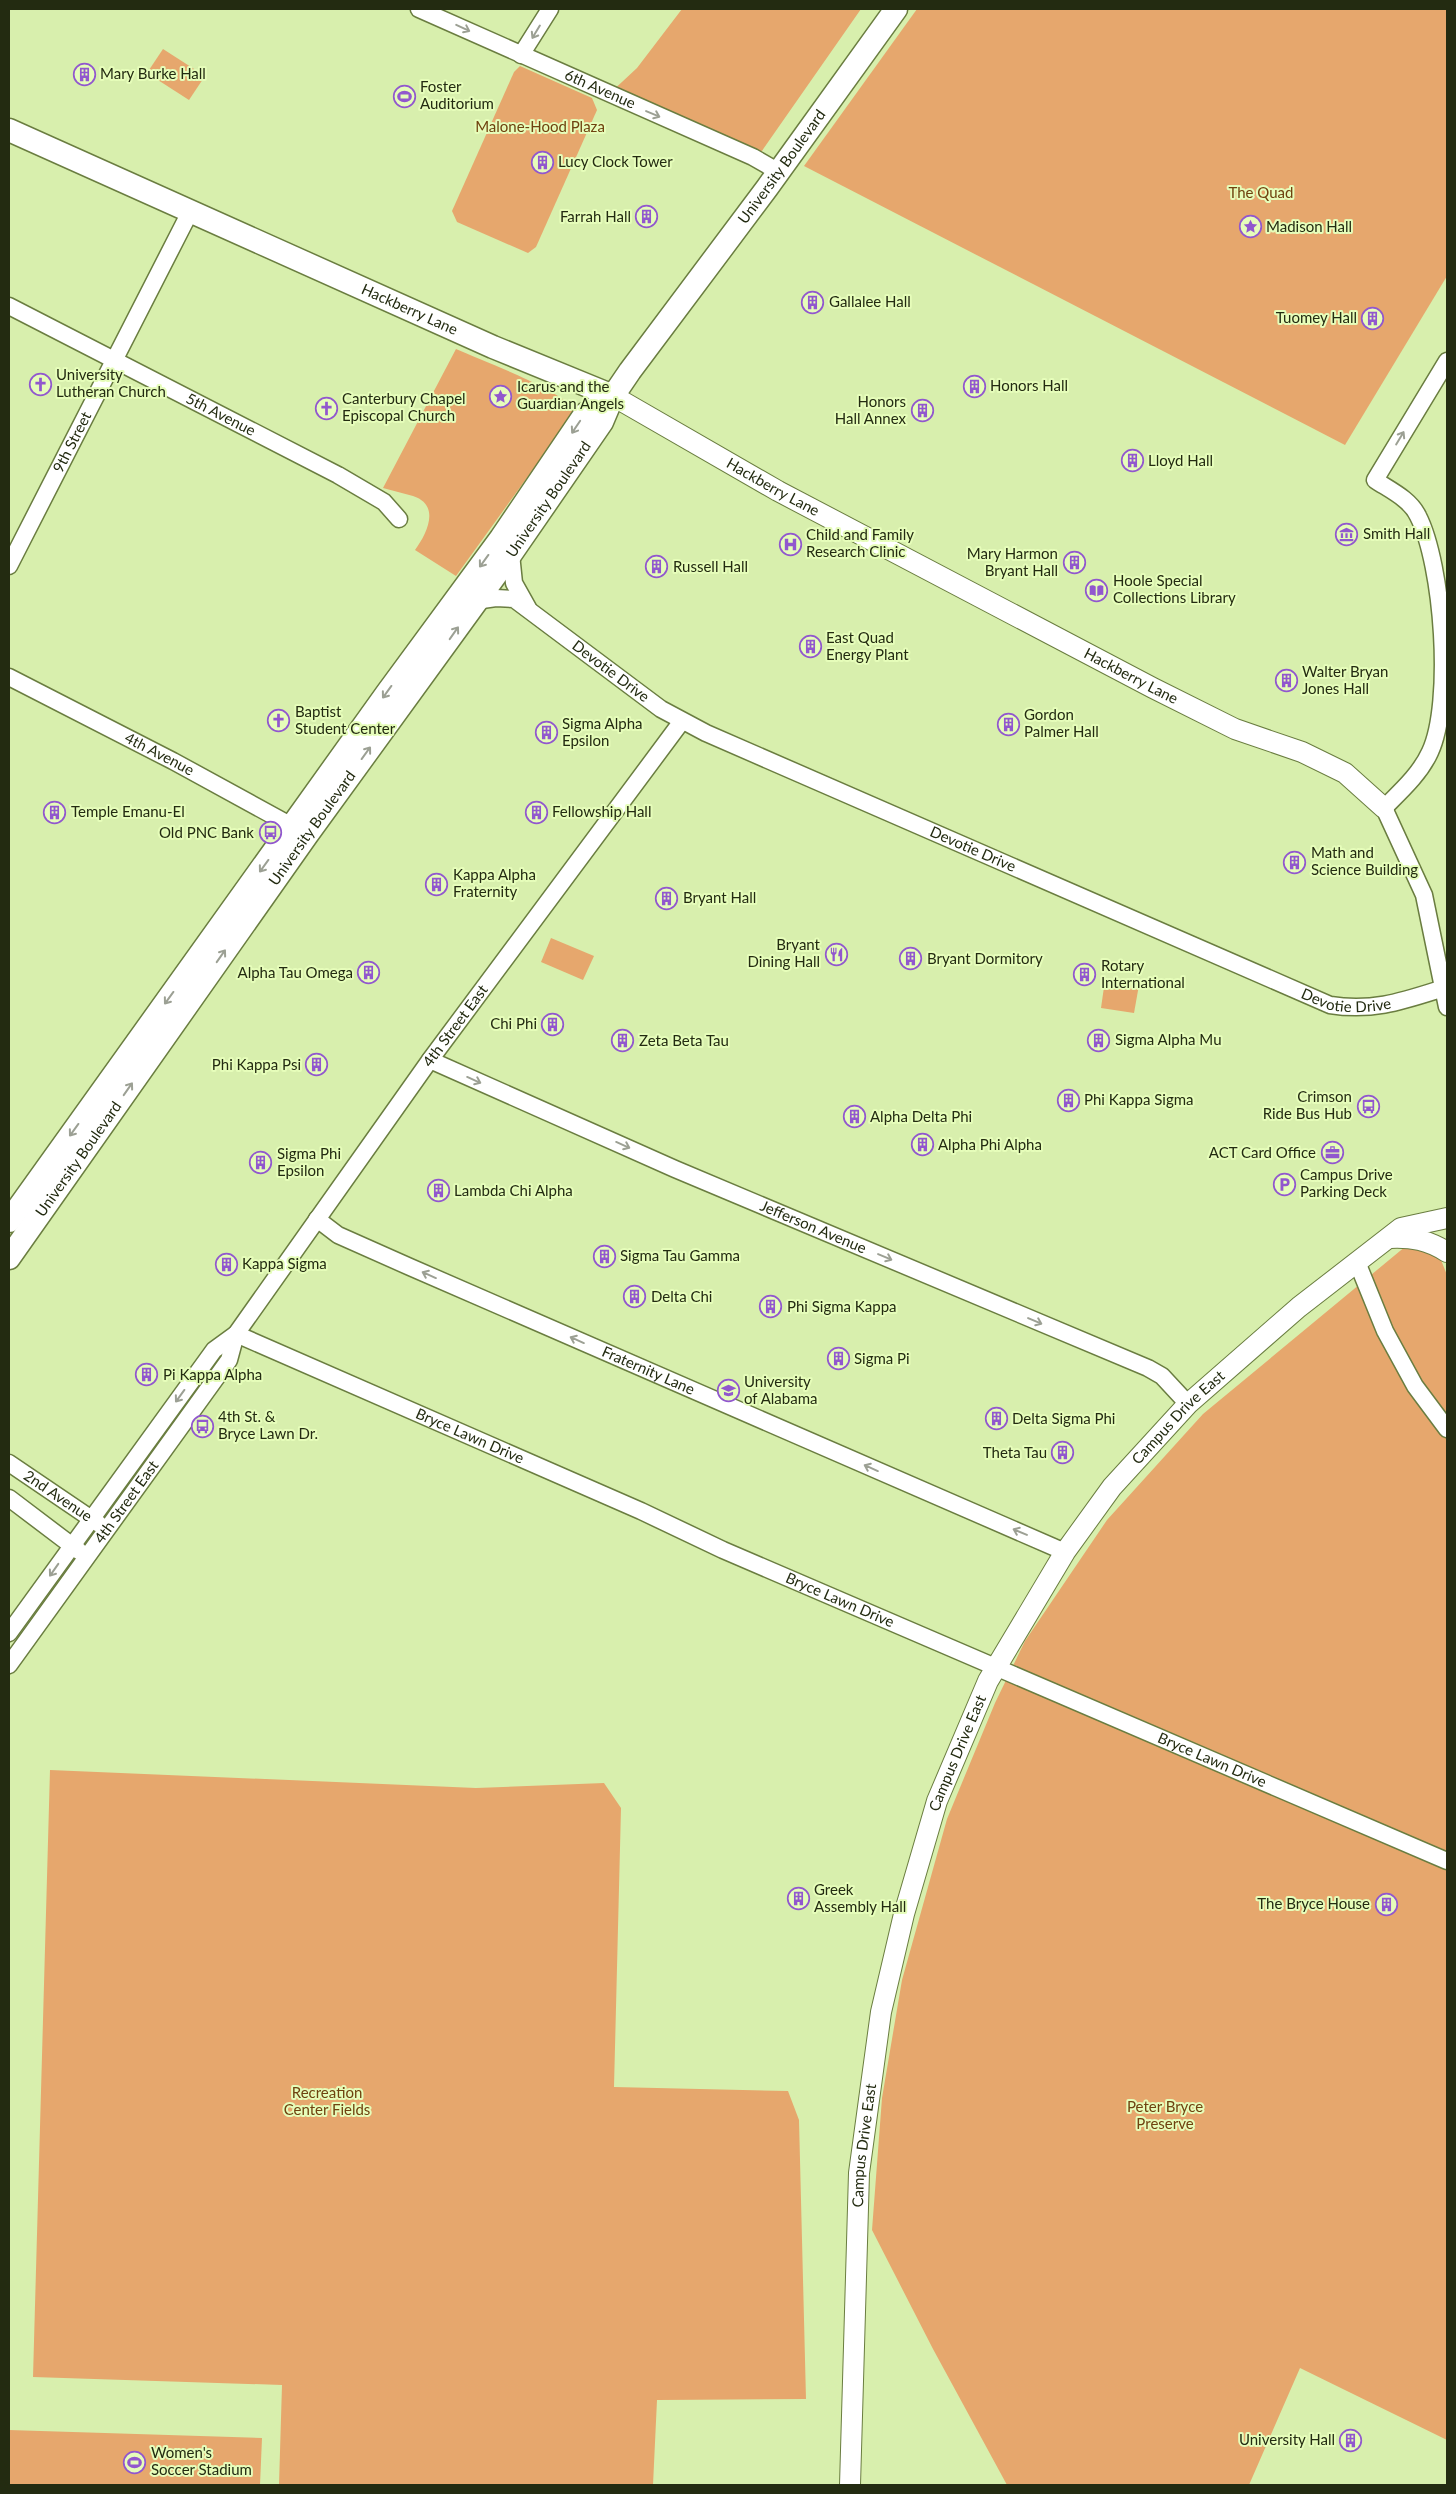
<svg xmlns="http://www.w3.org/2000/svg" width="1456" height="2494" font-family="Lato,sans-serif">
	<rect width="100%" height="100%" fill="#d8efad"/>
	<g fill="#e6a76d">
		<path d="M682 9H861L757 158 608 95 637 68Z"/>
		<path d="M917 9H1447V276L1345 445 804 166Z"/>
		<path d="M163 49 205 76 189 100 147 73Z"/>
		<path d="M520 66 592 98 597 110 536 247 528 253 457 222 452 211 514 72Z"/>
		<path d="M456 349C487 363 555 387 576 410L456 576 415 550C427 534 441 505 413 496 403 493 393 491 383 488Z"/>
		<path d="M551 938 594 956 583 980 541 962Z"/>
		<path d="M1105 980 1139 985 1134 1013 1101 1008Z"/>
		<path d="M1406 1246 1439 1255 1447 1275V2440L1300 2368 1249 2485H1007L933 2349 872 2230 882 2098 902 1980 947 1819 995 1703 1025 1641 1107 1520 1203 1414Z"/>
		<path d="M50 1770 476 1788 604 1783 621 1808 614 2087 788 2091 799 2120 806 2399 657 2400 653 2485H279L282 2385 33 2377Z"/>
		<path d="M9 2430 262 2438 260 2485H9Z"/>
	</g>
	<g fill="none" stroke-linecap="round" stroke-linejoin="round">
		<defs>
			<g id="minor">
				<path id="s1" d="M419 9 753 157 779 172"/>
				<path d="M521 55 550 9"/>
				<path id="s2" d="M9 306 338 475 384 502 399 519"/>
				<path d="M1447 361 1375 480C1390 490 1410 499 1418 516 1443 565 1453 703 1430 752 1420 774 1401 791 1384 808L1424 895 1447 1007"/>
				<path d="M511 554 514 583 528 608"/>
				<path id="s3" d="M9 566 190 212"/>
				<path id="s4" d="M475 601 496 598 514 599 661 709 706 733 1330 1005C1373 1012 1403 1001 1444 988"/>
				<path id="s5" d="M9 677 173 761 301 831"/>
				<path id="s6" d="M430 1060 675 1169 1148 1368 1162 1376 1188 1404"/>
				<path id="s7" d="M317 1219 338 1235 410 1267 1065 1552"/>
				<path d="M1357 1262 1385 1331 1415 1386 1447 1429"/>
				<path id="s8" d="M236 1334 641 1511 723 1550 1447 1861"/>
				<path id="s9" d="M9 1463 99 1524"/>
				<path d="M9 1498 79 1551"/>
				<path id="s10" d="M9 1633 214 1350 236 1334 430 1060 682 721"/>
				<path id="s11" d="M9 1665 229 1360 236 1334"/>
			</g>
			<g id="tertiary">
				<path id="s12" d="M613 396 778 491 1153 688 1235 729 1302 752 1345 773 1384 808"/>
				<path d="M1390 1238C1412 1237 1428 1240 1447 1252"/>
				<path id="s13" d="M850 2485 859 2173 881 2012 904 1914 937 1801 988 1681 1065 1552 1112 1487 1188 1404 1299 1307 1401 1228 1447 1218"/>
			</g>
			<g id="secondary">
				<path id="s14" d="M9 130 493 347 613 396"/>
				<path d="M9 1221 387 693 501 538 585 414 613 396"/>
				<path id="s15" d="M9 1258 307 835 511 554 602 422 613 396 630 371 767 188 896 9"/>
			</g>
		</defs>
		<use href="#minor" stroke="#6a7d40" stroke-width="19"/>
		<use href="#tertiary" stroke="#6a7d40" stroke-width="22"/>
		<use href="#secondary" stroke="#6a7d40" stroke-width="25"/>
		<use href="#minor" stroke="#fff" stroke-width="16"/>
		<use href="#tertiary" stroke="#fff" stroke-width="20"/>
		<use href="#secondary" stroke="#fff" stroke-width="22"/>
	</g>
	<defs><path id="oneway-shaft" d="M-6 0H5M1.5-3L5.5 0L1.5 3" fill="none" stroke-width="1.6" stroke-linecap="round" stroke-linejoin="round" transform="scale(1.25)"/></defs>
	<g stroke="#9ca094">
		<use href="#oneway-shaft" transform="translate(463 28) rotate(25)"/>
		<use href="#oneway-shaft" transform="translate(536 32) rotate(121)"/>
		<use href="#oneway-shaft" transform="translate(653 114) rotate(23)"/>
		<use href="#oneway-shaft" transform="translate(576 427) rotate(124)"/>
		<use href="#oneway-shaft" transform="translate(1400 438) rotate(-59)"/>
		<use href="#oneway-shaft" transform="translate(484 561) rotate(126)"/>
		<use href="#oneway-shaft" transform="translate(454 633) rotate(-55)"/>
		<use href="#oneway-shaft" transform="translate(387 692) rotate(126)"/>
		<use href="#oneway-shaft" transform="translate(366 753) rotate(-54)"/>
		<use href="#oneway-shaft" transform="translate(264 866) rotate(126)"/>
		<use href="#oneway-shaft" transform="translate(221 956) rotate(-55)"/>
		<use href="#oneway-shaft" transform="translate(169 998) rotate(126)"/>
		<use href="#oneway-shaft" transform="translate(474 1080) rotate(24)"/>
		<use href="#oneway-shaft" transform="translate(128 1089) rotate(-55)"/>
		<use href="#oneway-shaft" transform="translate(74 1130) rotate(126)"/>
		<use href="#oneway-shaft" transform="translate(623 1145) rotate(24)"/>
		<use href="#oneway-shaft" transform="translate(885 1257) rotate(23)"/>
		<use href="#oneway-shaft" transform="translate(429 1275) rotate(-156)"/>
		<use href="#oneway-shaft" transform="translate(1035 1321) rotate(23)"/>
		<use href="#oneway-shaft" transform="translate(577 1340) rotate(-156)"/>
		<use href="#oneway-shaft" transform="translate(180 1396) rotate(126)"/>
		<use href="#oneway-shaft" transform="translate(871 1468) rotate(-156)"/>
		<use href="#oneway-shaft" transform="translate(1020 1532) rotate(-157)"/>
		<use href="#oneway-shaft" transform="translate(54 1570) rotate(125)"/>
	</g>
	<defs>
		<symbol id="building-ring" viewBox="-11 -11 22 22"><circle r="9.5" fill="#e6fdba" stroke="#9157ce" stroke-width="1.5"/><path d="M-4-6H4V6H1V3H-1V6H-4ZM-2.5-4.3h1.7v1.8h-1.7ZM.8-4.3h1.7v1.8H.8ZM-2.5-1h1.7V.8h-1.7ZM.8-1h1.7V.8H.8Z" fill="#9157ce"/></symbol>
		<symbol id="stadium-ring" viewBox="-11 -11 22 22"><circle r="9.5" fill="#e6fdba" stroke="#9157ce" stroke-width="1.5"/><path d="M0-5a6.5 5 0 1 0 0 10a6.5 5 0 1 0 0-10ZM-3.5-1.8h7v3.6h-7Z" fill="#9157ce"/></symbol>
		<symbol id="sight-ring" viewBox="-11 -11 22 22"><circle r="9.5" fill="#e6fdba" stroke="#9157ce" stroke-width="1.5"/><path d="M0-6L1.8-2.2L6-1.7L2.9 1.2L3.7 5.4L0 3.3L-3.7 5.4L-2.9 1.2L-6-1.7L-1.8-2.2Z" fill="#9157ce"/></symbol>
		<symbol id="church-ring" viewBox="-11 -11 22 22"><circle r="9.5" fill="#e6fdba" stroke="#9157ce" stroke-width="1.5"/><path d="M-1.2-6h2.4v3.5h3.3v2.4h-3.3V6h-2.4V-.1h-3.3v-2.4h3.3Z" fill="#9157ce"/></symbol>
		<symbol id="museum-ring" viewBox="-11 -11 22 22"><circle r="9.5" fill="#e6fdba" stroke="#9157ce" stroke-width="1.5"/><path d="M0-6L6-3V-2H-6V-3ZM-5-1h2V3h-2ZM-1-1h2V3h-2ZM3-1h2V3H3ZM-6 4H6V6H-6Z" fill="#9157ce"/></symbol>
		<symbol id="hospital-ring" viewBox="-11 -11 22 22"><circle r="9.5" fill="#e6fdba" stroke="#9157ce" stroke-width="1.5"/><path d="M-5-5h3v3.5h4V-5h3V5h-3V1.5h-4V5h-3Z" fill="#9157ce"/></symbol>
		<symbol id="library-ring" viewBox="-11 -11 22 22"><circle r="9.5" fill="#e6fdba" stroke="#9157ce" stroke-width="1.5"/><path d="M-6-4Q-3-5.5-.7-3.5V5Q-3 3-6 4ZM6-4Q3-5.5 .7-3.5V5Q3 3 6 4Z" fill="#9157ce"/></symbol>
		<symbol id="bus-ring" viewBox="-11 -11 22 22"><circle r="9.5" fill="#e6fdba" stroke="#9157ce" stroke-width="1.5"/><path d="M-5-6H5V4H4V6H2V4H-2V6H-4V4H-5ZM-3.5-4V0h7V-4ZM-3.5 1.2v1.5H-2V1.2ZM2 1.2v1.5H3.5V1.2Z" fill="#9157ce"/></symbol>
		<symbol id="restaurant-ring" viewBox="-11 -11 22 22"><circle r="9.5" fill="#e6fdba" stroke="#9157ce" stroke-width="1.5"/><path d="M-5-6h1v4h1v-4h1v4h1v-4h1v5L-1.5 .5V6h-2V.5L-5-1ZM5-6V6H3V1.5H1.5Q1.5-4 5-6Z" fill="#9157ce"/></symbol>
		<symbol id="office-ring" viewBox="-11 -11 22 22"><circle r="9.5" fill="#e6fdba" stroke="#9157ce" stroke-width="1.5"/><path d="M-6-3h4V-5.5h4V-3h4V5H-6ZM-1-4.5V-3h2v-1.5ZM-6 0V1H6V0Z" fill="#9157ce"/></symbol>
		<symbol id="parking-ring" viewBox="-11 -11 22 22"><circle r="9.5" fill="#e6fdba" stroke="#9157ce" stroke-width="1.5"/><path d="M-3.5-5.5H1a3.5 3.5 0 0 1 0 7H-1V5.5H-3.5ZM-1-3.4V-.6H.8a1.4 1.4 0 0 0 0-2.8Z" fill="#9157ce"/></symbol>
		<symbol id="university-ring" viewBox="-11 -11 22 22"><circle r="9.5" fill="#e6fdba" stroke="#9157ce" stroke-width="1.5"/><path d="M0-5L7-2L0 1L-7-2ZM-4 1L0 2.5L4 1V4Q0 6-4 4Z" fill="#9157ce"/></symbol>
	</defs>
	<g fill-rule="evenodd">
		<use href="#building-ring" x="72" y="62" width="25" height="25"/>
		<use href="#stadium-ring" x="392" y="84" width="25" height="25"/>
		<use href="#building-ring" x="530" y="150" width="25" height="25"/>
		<use href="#building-ring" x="634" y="204" width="25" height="25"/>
		<use href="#sight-ring" x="1238" y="214" width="25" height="25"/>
		<use href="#building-ring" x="800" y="290" width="25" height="25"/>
		<use href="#building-ring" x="1360" y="306" width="25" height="25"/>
		<use href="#church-ring" x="28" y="372" width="25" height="25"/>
		<use href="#building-ring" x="962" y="374" width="25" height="25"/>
		<use href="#sight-ring" x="488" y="384" width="25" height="25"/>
		<use href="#church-ring" x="314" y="396" width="25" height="25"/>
		<use href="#building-ring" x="910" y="398" width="25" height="25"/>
		<use href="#building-ring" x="1120" y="448" width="25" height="25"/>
		<use href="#museum-ring" x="1334" y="522" width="25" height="25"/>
		<use href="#hospital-ring" x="778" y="532" width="25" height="25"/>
		<use href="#building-ring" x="1062" y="550" width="25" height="25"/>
		<use href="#building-ring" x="644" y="554" width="25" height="25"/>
		<use href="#library-ring" x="1084" y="578" width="25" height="25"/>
		<use href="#building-ring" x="798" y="634" width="25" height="25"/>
		<use href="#building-ring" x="1274" y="668" width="25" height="25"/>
		<use href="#church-ring" x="266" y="708" width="25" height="25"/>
		<use href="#building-ring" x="996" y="712" width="25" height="25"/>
		<use href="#building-ring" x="534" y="720" width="25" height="25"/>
		<use href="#building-ring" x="42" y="800" width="25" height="25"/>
		<use href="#building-ring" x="524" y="800" width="25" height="25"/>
		<use href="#bus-ring" x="258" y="820" width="25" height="25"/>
		<use href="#building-ring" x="1282" y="850" width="25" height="25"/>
		<use href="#building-ring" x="424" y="872" width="25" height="25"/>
		<use href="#building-ring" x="654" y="886" width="25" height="25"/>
		<use href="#restaurant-ring" x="824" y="942" width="25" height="25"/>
		<use href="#building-ring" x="898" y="946" width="25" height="25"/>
		<use href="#building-ring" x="356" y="960" width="25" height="25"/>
		<use href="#building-ring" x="1072" y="962" width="25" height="25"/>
		<use href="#building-ring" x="540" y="1012" width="25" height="25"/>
		<use href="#building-ring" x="1086" y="1028" width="25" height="25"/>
		<use href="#building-ring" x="610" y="1028" width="25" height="25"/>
		<use href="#building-ring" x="304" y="1052" width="25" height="25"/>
		<use href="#building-ring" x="1056" y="1088" width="25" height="25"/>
		<use href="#bus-ring" x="1356" y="1094" width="25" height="25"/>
		<use href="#building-ring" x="842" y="1104" width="25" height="25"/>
		<use href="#building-ring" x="910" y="1132" width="25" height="25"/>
		<use href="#office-ring" x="1320" y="1140" width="25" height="25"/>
		<use href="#building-ring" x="248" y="1150" width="25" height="25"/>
		<use href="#parking-ring" x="1272" y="1172" width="25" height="25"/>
		<use href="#building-ring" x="426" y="1178" width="25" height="25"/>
		<use href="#building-ring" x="592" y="1244" width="25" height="25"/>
		<use href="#building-ring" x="214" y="1252" width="25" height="25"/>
		<use href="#building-ring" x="622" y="1284" width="25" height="25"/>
		<use href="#building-ring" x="758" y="1294" width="25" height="25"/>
		<use href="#building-ring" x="826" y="1346" width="25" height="25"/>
		<use href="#building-ring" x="134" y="1362" width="25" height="25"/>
		<use href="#university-ring" x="716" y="1378" width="25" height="25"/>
		<use href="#building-ring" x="984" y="1406" width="25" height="25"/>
		<use href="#bus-ring" x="190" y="1414" width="25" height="25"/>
		<use href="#building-ring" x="1050" y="1440" width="25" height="25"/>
		<use href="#building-ring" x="786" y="1886" width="25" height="25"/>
		<use href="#building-ring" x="1374" y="1892" width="25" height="25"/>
		<use href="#building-ring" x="1338" y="2428" width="25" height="25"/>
		<use href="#stadium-ring" x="122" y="2450" width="25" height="25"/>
	</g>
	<g text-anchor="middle" stroke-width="4" stroke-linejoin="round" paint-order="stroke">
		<g font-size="15" fill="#232b11" stroke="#e6fdba" text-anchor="start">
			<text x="100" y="79">Mary Burke Hall</text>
			<text x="420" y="92">Foster<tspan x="420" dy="17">Auditorium</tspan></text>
			<text x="558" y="167">Lucy Clock Tower</text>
			<text x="631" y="222" text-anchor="end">Farrah Hall</text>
			<text x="1266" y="232">Madison Hall</text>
			<text x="829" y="307">Gallalee Hall</text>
			<text x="1357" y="323" text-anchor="end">Tuomey Hall</text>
			<text x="56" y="380">University<tspan x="56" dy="17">Lutheran Church</tspan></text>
			<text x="990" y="391">Honors Hall</text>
			<text x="517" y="392">Icarus and the<tspan x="517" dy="17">Guardian Angels</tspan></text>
			<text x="342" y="404">Canterbury Chapel<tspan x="342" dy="17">Episcopal Church</tspan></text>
			<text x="906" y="407" text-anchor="end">Honors<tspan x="906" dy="17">Hall Annex</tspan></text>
			<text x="1148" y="466">Lloyd Hall</text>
			<text x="1363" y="539">Smith Hall</text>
			<text x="806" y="540">Child and Family<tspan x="806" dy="17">Research Clinic</tspan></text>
			<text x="1058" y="559" text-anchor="end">Mary Harmon<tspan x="1058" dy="17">Bryant Hall</tspan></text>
			<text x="673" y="572">Russell Hall</text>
			<text x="1113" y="586">Hoole Special<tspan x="1113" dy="17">Collections Library</tspan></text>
			<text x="826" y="643">East Quad<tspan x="826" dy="17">Energy Plant</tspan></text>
			<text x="1302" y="677">Walter Bryan<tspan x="1302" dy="17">Jones Hall</tspan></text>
			<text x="295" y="717">Baptist<tspan x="295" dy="17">Student Center</tspan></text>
			<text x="1024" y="720">Gordon<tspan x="1024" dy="17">Palmer Hall</tspan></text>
			<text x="562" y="729">Sigma Alpha<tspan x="562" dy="17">Epsilon</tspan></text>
			<text x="71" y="817">Temple Emanu-El</text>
			<text x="552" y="817">Fellowship Hall</text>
			<text x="254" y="838" text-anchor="end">Old PNC Bank</text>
			<text x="1311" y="858">Math and<tspan x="1311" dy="17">Science Building</tspan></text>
			<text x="453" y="880">Kappa Alpha<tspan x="453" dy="17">Fraternity</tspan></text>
			<text x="683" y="903">Bryant Hall</text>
			<text x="820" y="950" text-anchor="end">Bryant<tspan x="820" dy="17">Dining Hall</tspan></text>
			<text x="927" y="964">Bryant Dormitory</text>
			<text x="1101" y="971">Rotary<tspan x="1101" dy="17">International</tspan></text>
			<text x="353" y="978" text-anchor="end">Alpha Tau Omega</text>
			<text x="537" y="1029" text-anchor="end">Chi Phi</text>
			<text x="1115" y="1045">Sigma Alpha Mu</text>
			<text x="639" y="1046">Zeta Beta Tau</text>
			<text x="301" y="1070" text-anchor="end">Phi Kappa Psi</text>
			<text x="1352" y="1102" text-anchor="end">Crimson<tspan x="1352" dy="17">Ride Bus Hub</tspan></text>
			<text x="1084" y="1105">Phi Kappa Sigma</text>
			<text x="870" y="1122">Alpha Delta Phi</text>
			<text x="938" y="1150">Alpha Phi Alpha</text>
			<text x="1316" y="1158" text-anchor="end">ACT Card Office</text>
			<text x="277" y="1159">Sigma Phi<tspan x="277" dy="17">Epsilon</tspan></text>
			<text x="1300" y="1180">Campus Drive<tspan x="1300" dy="17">Parking Deck</tspan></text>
			<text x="454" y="1196">Lambda Chi Alpha</text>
			<text x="620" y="1261">Sigma Tau Gamma</text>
			<text x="242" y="1269">Kappa Sigma</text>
			<text x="651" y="1302">Delta Chi</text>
			<text x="787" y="1312">Phi Sigma Kappa</text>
			<text x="854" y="1364">Sigma Pi</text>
			<text x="163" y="1380">Pi Kappa Alpha</text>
			<text x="744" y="1387">University<tspan x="744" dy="17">of Alabama</tspan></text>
			<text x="218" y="1422">4th St. &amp;<tspan x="218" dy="17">Bryce Lawn Dr.</tspan></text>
			<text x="1012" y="1424">Delta Sigma Phi</text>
			<text x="1047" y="1458" text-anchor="end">Theta Tau</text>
			<text x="814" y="1895">Greek<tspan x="814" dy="17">Assembly Hall</tspan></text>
			<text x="1370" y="1909" text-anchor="end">The Bryce House</text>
			<text x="1335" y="2445" text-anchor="end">University Hall</text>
			<text x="151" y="2458">Women's<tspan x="151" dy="17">Soccer Stadium</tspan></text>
		</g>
		<g font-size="15" fill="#232b11" stroke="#e6fdba">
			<text dy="5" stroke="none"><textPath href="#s1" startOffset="198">6th Avenue</textPath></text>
			<text dy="5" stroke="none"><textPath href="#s15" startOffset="1338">University Boulevard</textPath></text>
			<text dy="5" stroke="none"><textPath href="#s14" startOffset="439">Hackberry Lane</textPath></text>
			<text dy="5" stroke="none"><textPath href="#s2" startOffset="238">5th Avenue</textPath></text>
			<text dy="5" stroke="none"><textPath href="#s3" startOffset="139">9th Street</textPath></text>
			<text dy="5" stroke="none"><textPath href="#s12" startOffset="184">Hackberry Lane</textPath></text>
			<text dy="5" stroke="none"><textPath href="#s15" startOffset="931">University Boulevard</textPath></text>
			<text dy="5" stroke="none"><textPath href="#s4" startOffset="160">Devotie Drive</textPath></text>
			<text dy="5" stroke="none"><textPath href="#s12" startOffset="589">Hackberry Lane</textPath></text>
			<text dy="5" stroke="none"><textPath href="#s5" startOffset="169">4th Avenue</textPath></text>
			<text dy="5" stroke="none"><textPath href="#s15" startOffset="526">University Boulevard</textPath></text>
			<text dy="5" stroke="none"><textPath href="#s4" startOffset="565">Devotie Drive</textPath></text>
			<text dy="5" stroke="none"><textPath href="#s4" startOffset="970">Devotie Drive</textPath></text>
			<text dy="5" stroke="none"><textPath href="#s10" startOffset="755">4th Street East</textPath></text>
			<text dy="5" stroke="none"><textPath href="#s15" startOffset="121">University Boulevard</textPath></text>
			<text dy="5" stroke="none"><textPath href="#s6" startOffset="418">Jefferson Avenue</textPath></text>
			<text dy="5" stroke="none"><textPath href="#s7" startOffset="365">Fraternity Lane</textPath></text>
			<text dy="5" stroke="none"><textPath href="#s13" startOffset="1150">Campus Drive East</textPath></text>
			<text dy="5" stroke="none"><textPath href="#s8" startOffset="255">Bryce Lawn Drive</textPath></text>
			<text dy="5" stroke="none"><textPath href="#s9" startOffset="59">2nd Avenue</textPath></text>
			<text dy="5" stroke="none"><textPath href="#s11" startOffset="201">4th Street East</textPath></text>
			<text dy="5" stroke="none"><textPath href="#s8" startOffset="660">Bryce Lawn Drive</textPath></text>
			<text dy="5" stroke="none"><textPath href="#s13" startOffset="745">Campus Drive East</textPath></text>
			<text dy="5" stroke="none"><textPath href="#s8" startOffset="1065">Bryce Lawn Drive</textPath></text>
			<text dy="5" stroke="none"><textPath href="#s13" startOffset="340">Campus Drive East</textPath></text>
		</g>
		<g font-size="15" fill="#6f420f" stroke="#e6fdba">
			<text x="540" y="132">Malone-Hood Plaza</text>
			<text x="1261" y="198">The Quad</text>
			<text x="327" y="2098">Recreation<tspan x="327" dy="17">Center Fields</tspan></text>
			<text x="1165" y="2112">Peter Bryce<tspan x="1165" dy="17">Preserve</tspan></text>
		</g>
	</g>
	<rect width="1456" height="2494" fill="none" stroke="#232b11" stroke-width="20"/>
</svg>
